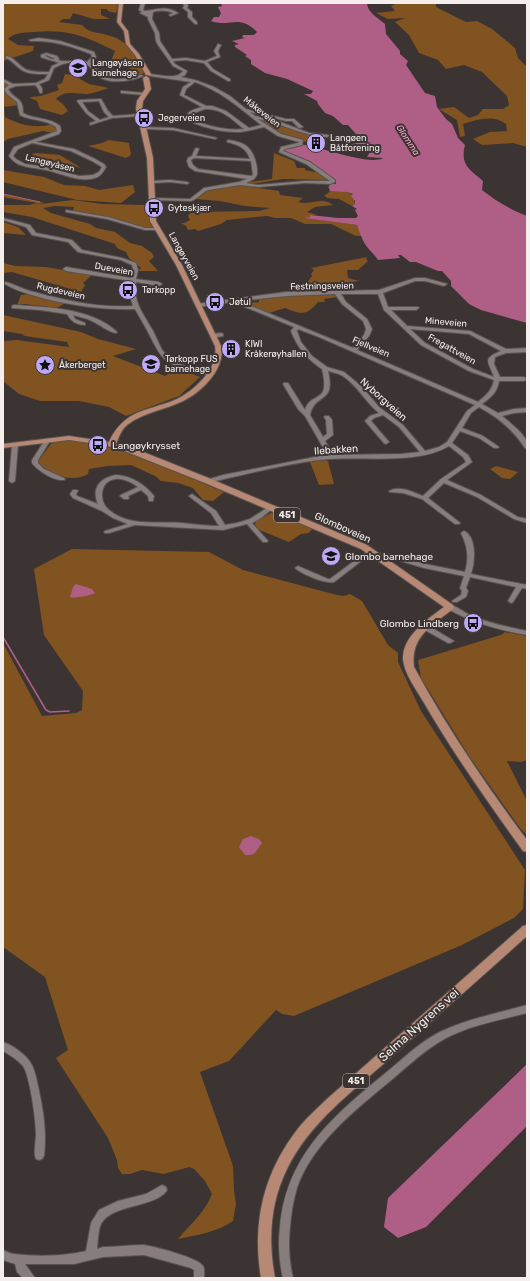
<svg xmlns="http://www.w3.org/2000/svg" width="530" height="1281" font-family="Rubik,sans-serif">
	<rect width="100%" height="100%" fill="#3c3433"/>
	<g fill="#815320">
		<path d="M3 3H119L116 13 108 11 107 9H101V15L110 19H94L73 13 70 19H63L59 22 82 25C88 33 98 32 107 35 126 39 137 54 145 70L143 74 136 76C130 65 120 63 108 63L111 61 115 51C85 36 67 29 34 32 24 33 15 32 8 39L18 45 34 46 33 51 3 61Z"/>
		<path d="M397 3H436V7L466 22 477 21 492 29 515 48 518 58 527 67V147L513 143 482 145 473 139 490 132 507 131 506 124C493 114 477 120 463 124L465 136 460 137 457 120 439 109 454 107 469 118 478 115 483 109H503L509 105 507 96 482 72 464 65 446 69 438 60 419 53 409 35 395 22 405 18 388 19 376 13 395 11 391 6Z"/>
		<path d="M65 74 73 75 89 84 109 88C102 90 94 93 87 94 76 94 64 90 56 99L63 104 68 111 62 115 40 109 37 101 30 98 31 97 41 96 59 90 57 85 62 83Z"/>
		<path d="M3 82 8 85 4 90 19 105 4 107 5 117C19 125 37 129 52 124L57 128V131L54 133 43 131 8 139 3 142Z"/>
		<path d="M262 119 304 134 321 137 326 140C317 142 309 143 301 141L302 139 275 132 259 120Z"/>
		<path d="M109 140 129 143 131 155 126 158 88 146 102 143Z"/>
		<path d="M37 153 60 155 81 168 62 163 35 158 32 154Z"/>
		<path d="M274 153 294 161 297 168H305V170L319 173 327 180 283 179 245 185 242 183 272 179Z"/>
		<path d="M3 170 44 177 64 185 85 186 99 190 133 185 135 192 121 203 77 200 3 182Z"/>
		<path d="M238 185 279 191 280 195 303 198 298 202C311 206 321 196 333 205L315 207 307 212 317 215H310V217L306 218 357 225 362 236H356L331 224H305L291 218H275L267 216 227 220 221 224 198 231 195 229 188 230 186 226 181 223H184L190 220 188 216 189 214 195 212 259 211 270 208 245 206 220 201 196 199 210 189Z"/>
		<path d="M335 190 347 192 353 195 355 204 352 206 339 199 327 198 324 195 327 194 330 191Z"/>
		<path d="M3 194 45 203 33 205 73 200 102 204 147 205 146 208 149 210 153 226 147 229 107 217 76 212 73 210 74 207 55 206 43 208 51 213 90 224 96 228 115 232 130 243 142 246 152 253 154 257 149 261 158 271H138L141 268 129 258 126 252 117 248 115 244 32 217 3 212V205H29L37 203 3 197Z"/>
		<path d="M3 222 18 227 26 235 3 233Z"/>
		<path d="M367 257 366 259 368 261 358 270H347L348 278 359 281 346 283V287L350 291H311L303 288 312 276 311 274 314 270 311 268Z"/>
		<path d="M3 263 15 266 46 267 92 275 83 283 85 285 81 292 12 272 3 273Z"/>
		<path d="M334 293 337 297 324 299 325 302H318C306 317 300 314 285 308L269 313 244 303C249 300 254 304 259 302V299L289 295Z"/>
		<path d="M29 294 65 303 57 308 25 304 17 305 21 295Z"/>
		<path d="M3 315 81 332 98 339 136 349 113 356 165 376 177 368 200 377 179 396 126 416 109 407 79 401H40L19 394 3 381V341L17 340 69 347 67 342 25 336 22 334 3 331Z"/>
		<path d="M56 440C115 440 170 470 224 492L213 501 203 500 193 488 178 483 161 481 155 476 131 465 107 466 89 469 88 474C74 483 46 476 38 461L51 444Z"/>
		<path d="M326 460 328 461 334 484 319 485 310 462Z"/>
		<path d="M496 466 518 472 510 479 502 478 490 469Z"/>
		<path d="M273 512 314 528 308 533 301 534 289 542 257 529 255 524 256 521Z"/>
		<path d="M72 549 209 552 243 570 337 595 344 596 350 594 362 601 388 645 398 653V662L421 711 525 870 523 909 514 918 462 945 294 1016 282 1014 276 1010 229 1061 200 1072 233 1166 234 1191 236 1204 233 1221C217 1232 197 1235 178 1239 191 1223 204 1214 212 1194L205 1181 194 1169 189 1167 164 1174 142 1170 130 1174H122L118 1168 117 1160 108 1138 56 1058 68 1050 45 977 3 947V643L42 716 76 713 82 710 83 691 44 635 34 569Z"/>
		<path d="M505 632 527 636V760L521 762 507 761 527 801V835L520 828 469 756 426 686 421 679 418 660 501 635Z"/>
	</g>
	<g fill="#af5f85">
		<path d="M221 3H367C367 12 378 18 385 24L386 34 400 51V54L408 61 406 65 425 93 435 96 437 107 446 119 452 124 458 138 465 145C460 165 469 169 483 181L482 190C496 201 511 210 527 216V323L481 310 469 304 451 286V281L442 271H438L416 262H410L401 255H398L400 258 378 260C374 254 369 250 365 244 362 239 359 231 357 225L304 218 310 217V215L338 218H356L358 216 355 210 357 209 352 206 355 204V201L351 196 353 194 347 192 330 191 329 188 328 187 330 186 326 183 336 184 335 180 315 166 283 151V149C290 147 298 144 305 145 320 147 371 166 383 158L367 157 370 152 349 150 335 146 338 143 347 145 363 142 348 125H343L333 116 325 113 318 104 317 101 304 94H311L313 91 287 79 265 73 251 64V60L245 56 247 55 235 47V45L239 44 232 41 245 38 242 37 243 35H254L257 32C239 13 230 28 211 21L214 17H219L221 13 218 7 222 6Z"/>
		<path d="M76 584 92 589 95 593C92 595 73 599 70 597L73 587Z"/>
		<path d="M251 836 259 839 262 843C255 852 256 856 245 855L239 847 243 839Z"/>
		<path d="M527 1064V1126L426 1227 398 1238 384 1227 388 1198Z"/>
	</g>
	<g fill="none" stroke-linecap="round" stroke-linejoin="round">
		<path stroke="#af5f85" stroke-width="1" d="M3 194 40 202"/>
		<path stroke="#af5f85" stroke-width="1.5" d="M3 637 46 710 50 712 69 711"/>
		<defs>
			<g id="minor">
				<path d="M141 3H145L143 10 145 11C158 10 165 5 178 13L171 16 169 15 173 13C166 10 160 10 153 12L152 19 159 33 160 41 172 59 186 58 205 61 217 56 214 51 218 44 221 45 218 51 220 57 207 62 213 69 230 79V81H228L211 71 204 63 186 60 173 61 175 64 187 71 185 75 181 77 195 80 214 87 230 96 246 109 286 119H294L303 127 299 128 292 121H286L250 112 255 116 275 120 309 133 329 135V136L327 137C302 136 282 123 258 119L281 134 303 140 302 145 285 149 283 151 310 162 335 180V182L330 184 305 183 258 187 240 185 208 190C201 193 198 199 191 201L150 200V198H152L190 199 204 188 239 182 247 179 195 171 189 167 187 161 188 158 192 156 195 149 197 148 199 149 196 156 250 159C246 147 238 145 227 142V141L229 140C234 141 240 142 245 145 254 151 258 165 257 175L254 179 246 183 258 185 305 181H330L306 164 279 152 281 147 298 143 299 142 278 136 264 127C256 129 248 131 240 132 224 133 199 127 186 119 186 111 195 109 202 107L180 95 183 87 191 82 150 76 148 75 150 74C160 75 177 80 183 71L173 66 158 45 156 41 155 33 148 19V17L140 13 142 12 139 10ZM195 82C221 91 240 108 261 125L249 128 226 111 212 106H206L184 95 186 89ZM205 109C221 108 232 119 244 129 227 131 205 126 189 118L194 113ZM195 158 251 161 253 175 251 176 198 169 193 165 191 161 192 159Z"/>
				<path d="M183 3H187L188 6 187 8 192 12V17L197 22V24H195L188 17V12L183 8 184 6Z"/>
				<path d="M39 38 60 41 94 52 96 57 91 63 97 70 112 69 123 74 121 75 111 71 99 72C109 84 128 78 141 75L143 76C132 81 112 84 101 78 97 76 95 72 92 69 83 58 65 62 54 68L49 80 39 84 42 88V93H40L38 88 35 85 16 86 8 89C15 101 23 96 23 113 35 120 50 117 60 126L61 131 59 134 36 142 74 149 95 159 104 164 106 167C103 172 101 176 95 178 79 183 61 173 46 170 37 168 27 168 18 164 14 162 12 160 9 156L14 147 57 131 56 127C45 119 31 121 20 115L17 102 7 94 4 89 9 85 3 82V79L13 84 36 83 45 79 48 74C38 74 27 75 19 68 14 64 11 60 6 58V56C15 57 18 66 27 70 33 72 42 72 49 72L52 66 59 63C53 60 47 60 41 57V55L46 53 57 56 59 59 58 60C66 63 77 59 87 62L92 57 91 54C72 46 52 40 31 41L29 40ZM46 55 54 58 55 59H51L45 56ZM32 143 71 151 92 161 102 167 99 172 93 175 79 176 46 167 25 164 16 159 13 156 18 149Z"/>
				<path d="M122 91 145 93 147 94 145 95 121 93V91Z"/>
				<path d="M101 99 108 111 113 116 140 114 142 115 140 116 112 118 90 125V123L96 121 86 113 77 101 79 100ZM99 101 104 112 109 117 100 120 88 111 82 102Z"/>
				<path d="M142 127 173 128 217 138 215 139 173 130 144 129 142 128Z"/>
				<path d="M170 180 187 182 189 183 187 184 170 182 152 183 150 182 152 181Z"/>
				<path d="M66 210 108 217 145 228H156L158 229 156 230H145L107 219 66 212Z"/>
				<path d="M3 218 30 225 36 233 72 240 82 250 122 258 136 263 138 270 136 279 159 282 162 284 159 286 136 282C132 301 144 315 153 331 156 337 159 344 162 350 175 365 193 369 211 373V375C204 376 196 373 190 371 161 363 160 355 147 330 143 323 139 316 135 309 105 310 75 306 46 299 32 295 18 292 5 284V282C9 282 27 291 34 292 67 301 100 308 133 306L129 293 131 281 66 271 63 269 66 267 131 278 133 270 132 265 121 260 78 252 68 242 32 235 26 227 3 220Z"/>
				<path d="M415 278H425L447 284 444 286 425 281H415L383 293 388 307H418L419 308 416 310H391L407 326 470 331 506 349 527 348V352L506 353 495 357 494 364 500 377H524L527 379 524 381H499C497 393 491 397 482 404L498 413 514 409 527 408V412L514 413 502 416C509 422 524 433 527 442 527 443 527 448 527 449L525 448C513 430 498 417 479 407L471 413 462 428 483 436 499 447 498 448H494L479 438 460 431 452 443 468 455 472 462 447 480 481 495 518 517 527 519V523L514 519 477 497 444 483 428 498 459 522 460 523 459 524H455L422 499 403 493 390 492 389 491C399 485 413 492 423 496L441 479 466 462 463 457 449 446C416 466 358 455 319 460 287 464 255 472 224 479L208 483 206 482 205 481 206 480 223 475 320 456H328L305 416 298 409 283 384 284 383H288L305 410C311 390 331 406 322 369 308 360 297 347 291 331L294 327 233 302 198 307 196 306V304L286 292 379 290ZM335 294 342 304 363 321 366 329 364 335 353 348 239 301 286 296ZM341 294H378L384 310 421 345 469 371 494 380C492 391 486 395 478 402L357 350 369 336 372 329 367 319 346 302ZM298 329 319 337 475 405 467 411 447 442 439 447 425 451 403 425 379 407 361 386 344 372 327 367 312 356 301 342 297 331ZM410 329 469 334 501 351C481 359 489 362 494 377L473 369 425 343ZM328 371C332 372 337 373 341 375 357 384 365 402 379 413L370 416 365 421 384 443 386 444 389 442 371 421 374 418 383 415 399 427 420 452 401 454 334 455 325 441 333 435 332 420 329 416H325L324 417 326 420 327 434 323 437 310 415C315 392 336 405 328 371Z"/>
				<path d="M14 305C46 307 92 308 117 332L116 333C110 333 99 324 92 321 86 318 79 317 73 315L75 319 85 323V325C76 325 71 321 67 314L40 310 12 308V306Z"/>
				<path d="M221 333 223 334V336L213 338 210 336 213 334Z"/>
				<path d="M47 439 50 441 38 460V463L44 469 64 478 65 479 64 480C54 481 38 471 32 463V460L45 440Z"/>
				<path d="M15 443 18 445 15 481 12 483 9 481 12 445Z"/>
				<path d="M116 475C132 476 144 484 154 496L153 501H149L148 496 141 490 128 496 129 498 128 499H124L120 496 121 495 138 487C131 482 123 478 115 479 100 481 98 501 109 510 129 527 157 521 182 523 194 524 206 526 219 526L211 513 190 497 189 496 192 494 216 511 225 525 237 523 250 519 270 506 272 507 273 508 272 509 261 518 252 523 268 541 267 542H263L247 524 223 530 135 525 109 533H105L104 532 105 531 128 524 113 518 102 511 73 498 70 494 73 490H77L78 491 76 494 77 496 98 504C91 488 100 478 116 475Z"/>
				<path d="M464 531C477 537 475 562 471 574L527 585V589L522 588 513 602 511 603 508 601 516 587 470 577 466 588 468 591 466 597 457 602H453L452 601 461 595 462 591 460 588 464 576 424 568 387 557 386 556 389 554 425 564 465 572C469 558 468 547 461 533Z"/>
				<path d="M371 549 374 551 373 552 334 582C325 584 302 574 295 568L298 566 300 567 328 579H330L369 550Z"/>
				<path d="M448 605C455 604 463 612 470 615 488 623 508 627 527 631V635C499 630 472 623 448 609L447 607Z"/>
				<path d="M423 625H427L454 641 450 643H448L423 629 422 627Z"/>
				<path d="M527 1005V1013C500 1020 471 1025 446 1038 425 1049 407 1067 389 1082 355 1110 311 1145 297 1188 293 1201 291 1214 290 1227 288 1244 289 1261 293 1278H283C279 1261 278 1244 280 1227 286 1157 331 1118 382 1076 401 1061 418 1043 440 1032 467 1019 498 1013 527 1005Z"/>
				<path d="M3 1042C12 1045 25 1054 30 1062 35 1069 36 1078 38 1086 43 1109 47 1132 44 1156L42 1159 39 1160 36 1159C33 1153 36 1142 36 1134 36 1121 30 1076 23 1066 18 1060 10 1055 3 1051Z"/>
				<path d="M162 1185 166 1187 167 1190C165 1194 162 1195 158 1198 142 1207 110 1207 101 1224 98 1230 98 1241 97 1249L103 1247C116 1247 130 1245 143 1245 153 1246 199 1258 203 1266 205 1269 204 1274 204 1278H194V1270L191 1268 144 1255 103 1257 74 1264H25L35 1278H23L17 1272 15 1264 3 1260V1250C7 1252 11 1254 15 1254 36 1257 66 1256 86 1251L91 1223 99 1210 118 1201 146 1194Z"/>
			</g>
			<g id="major">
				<path d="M119 3H123L121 22 128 31 130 44 139 54 151 74 150 75H146L135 55 126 44 124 31 117 22Z"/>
				<path d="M146 76 149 78 151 89 143 101 142 109 153 158 156 221 182 265 221 346C226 368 202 392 183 401 165 410 144 412 127 425 121 430 119 437 116 444L128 446 211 479 367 545 453 605 454 607 453 609C432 625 410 637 414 667 447 728 486 785 527 840V852L523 851C488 802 453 753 423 701 416 689 403 672 403 657 404 635 428 619 444 607L361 549 205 483 122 450 104 445 69 440 3 448V444L69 436 109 442C114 431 120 423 131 416 145 408 162 406 177 399 195 390 219 368 215 346L176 265 150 221 147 158 136 109 137 101 145 89 143 78Z"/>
				<path d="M527 925V936C481 977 435 1018 389 1059 352 1092 309 1123 287 1169 270 1203 268 1241 275 1278H261C252 1224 263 1174 297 1130 305 1119 317 1109 327 1099L523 926Z"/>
			</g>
		</defs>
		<use href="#minor" stroke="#595351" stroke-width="2"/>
		<use href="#major" stroke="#595351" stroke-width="2"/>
		<use href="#minor" fill="#877d7c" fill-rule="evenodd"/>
		<use href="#major" fill="#b78874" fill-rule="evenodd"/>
	</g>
	<defs>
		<symbol id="school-disc" viewBox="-11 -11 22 22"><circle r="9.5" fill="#bda9f5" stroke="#3c3433"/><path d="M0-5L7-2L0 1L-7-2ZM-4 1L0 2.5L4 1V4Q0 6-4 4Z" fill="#111"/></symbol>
		<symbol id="bus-disc" viewBox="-11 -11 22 22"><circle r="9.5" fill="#bda9f5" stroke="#3c3433"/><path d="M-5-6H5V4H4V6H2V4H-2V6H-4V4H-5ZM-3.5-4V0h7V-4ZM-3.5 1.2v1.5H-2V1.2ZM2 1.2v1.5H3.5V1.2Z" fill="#111"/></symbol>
		<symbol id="building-disc" viewBox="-11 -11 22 22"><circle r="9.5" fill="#bda9f5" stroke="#3c3433"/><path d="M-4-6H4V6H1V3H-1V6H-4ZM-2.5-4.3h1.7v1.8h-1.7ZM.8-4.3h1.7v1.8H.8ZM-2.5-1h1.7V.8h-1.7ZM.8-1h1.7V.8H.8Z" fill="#111"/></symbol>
		<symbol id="sight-disc" viewBox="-11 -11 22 22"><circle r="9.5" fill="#bda9f5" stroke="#3c3433"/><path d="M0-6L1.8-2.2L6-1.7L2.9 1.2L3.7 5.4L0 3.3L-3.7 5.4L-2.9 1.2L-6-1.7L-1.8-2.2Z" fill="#111"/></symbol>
	</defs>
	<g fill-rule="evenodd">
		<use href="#school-disc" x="67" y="57" width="22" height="22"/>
		<use href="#bus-disc" x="133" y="107" width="22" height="22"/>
		<use href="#building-disc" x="305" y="132" width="22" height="22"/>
		<use href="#bus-disc" x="143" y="197" width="22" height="22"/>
		<use href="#bus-disc" x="117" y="279" width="22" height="22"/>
		<use href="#bus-disc" x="204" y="291" width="22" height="22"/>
		<use href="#building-disc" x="220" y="338" width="22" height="22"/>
		<use href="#school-disc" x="140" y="353" width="22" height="22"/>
		<use href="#sight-disc" x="34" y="354" width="22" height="22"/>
		<use href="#bus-disc" x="87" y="434" width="22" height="22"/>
		<use href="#school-disc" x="320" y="545" width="22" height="22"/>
		<use href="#bus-disc" x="462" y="612" width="22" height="22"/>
	</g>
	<g text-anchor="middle" stroke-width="4" stroke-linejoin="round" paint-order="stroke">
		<g font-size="9" fill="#f4eeed" stroke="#3c3433" text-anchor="start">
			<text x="92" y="66">Langøyåsen<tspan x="92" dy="10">barnehage</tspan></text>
			<text x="158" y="121">Jegerveien</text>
			<text x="330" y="141">Langøen<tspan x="330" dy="10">Båtforening</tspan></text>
			<text x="168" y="211">Gyteskjær</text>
			<text x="142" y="293">Tørkopp</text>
			<text x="229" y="305">Jøtul</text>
			<text x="245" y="347">KIWI<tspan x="245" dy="10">Kråkerøyhallen</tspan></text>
			<text x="165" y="362">Tørkopp FUS<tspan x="165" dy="10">barnehage</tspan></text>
			<text x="59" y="368">Åkerberget</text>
		</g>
		<g font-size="9" fill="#f4eeed" stroke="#3c3433">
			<text transform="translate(262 112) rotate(38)" y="3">Måkeveien</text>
			<text transform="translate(50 163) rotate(14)" y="3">Langøyåsen</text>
			<text transform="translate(184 256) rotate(61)" y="3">Langøyveien</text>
			<text transform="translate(114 269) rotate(10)" y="3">Dueveien</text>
			<text transform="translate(322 286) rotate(-1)" y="3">Festningsveien</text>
			<text transform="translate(61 291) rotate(13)" y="3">Rugdeveien</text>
			<text transform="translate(446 322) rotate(5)" y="3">Mineveien</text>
			<text transform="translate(371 347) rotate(23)" y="3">Fjellveien</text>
			<text transform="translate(452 349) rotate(29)" y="3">Fregattveien</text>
		</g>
		<g font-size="9" font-style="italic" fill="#fea7ce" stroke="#3c3433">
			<text transform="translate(408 140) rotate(57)" y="3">Glomma</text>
		</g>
		<g fill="#3c3433" stroke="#bdb6b5" stroke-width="1">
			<rect x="274" y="508" width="26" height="14" rx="3"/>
			<rect x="343" y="1074" width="26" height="14" rx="3"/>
		</g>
		<g font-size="9" font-weight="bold" fill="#f4eeed">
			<text x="287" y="518">451</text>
			<text x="356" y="1084">451</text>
		</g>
		<g font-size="10" fill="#f4eeed" stroke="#3c3433">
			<text transform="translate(384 399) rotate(42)" y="4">Nyborgveien</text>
			<text transform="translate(336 449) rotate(-4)" y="4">Ilebakken</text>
			<text transform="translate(343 527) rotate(24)" y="4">Glomboveien</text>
		</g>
		<g font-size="10" fill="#f4eeed" stroke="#3c3433" text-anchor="start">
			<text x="112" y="449">Langøykrysset</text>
			<text x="345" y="560">Glombo barnehage</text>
			<text x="459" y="627" text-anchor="end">Glombo Lindberg</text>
		</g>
		<g font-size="12" fill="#f4eeed" stroke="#3c3433">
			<text transform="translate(419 1025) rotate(-42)" y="4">Selma Nygrens vei</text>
		</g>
	</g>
	<rect width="530" height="1281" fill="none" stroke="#f4eeed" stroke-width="8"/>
</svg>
